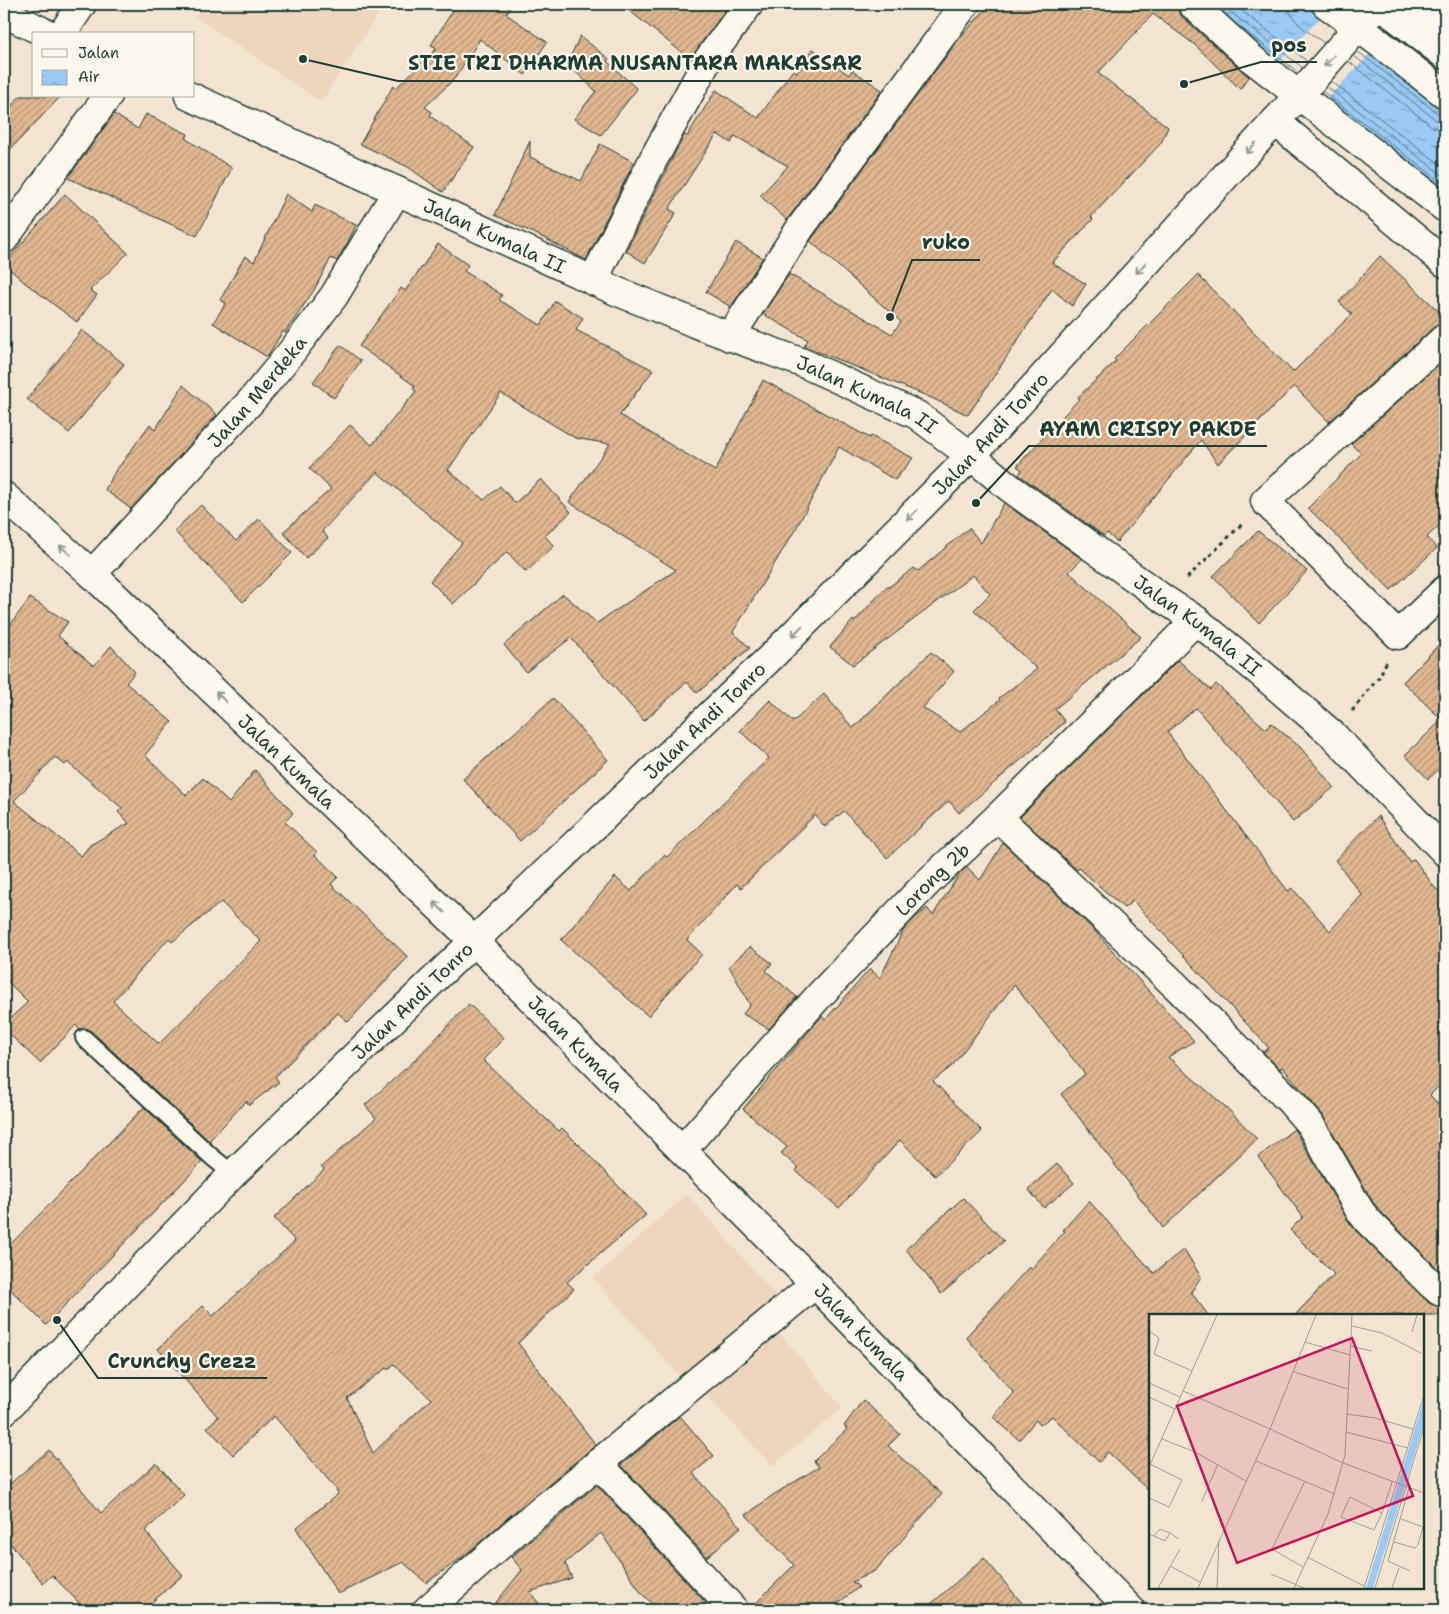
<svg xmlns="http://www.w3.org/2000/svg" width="1449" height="1614" font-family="'Shantell Sans',sans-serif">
	<defs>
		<pattern id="water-ripples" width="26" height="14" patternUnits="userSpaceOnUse" patternTransform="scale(1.25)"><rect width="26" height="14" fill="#99c9f4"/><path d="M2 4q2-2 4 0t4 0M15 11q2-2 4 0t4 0" fill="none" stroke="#7ca4c6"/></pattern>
		<pattern id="building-hatch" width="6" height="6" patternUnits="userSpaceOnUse" patternTransform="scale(1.25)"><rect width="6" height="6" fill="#e1b791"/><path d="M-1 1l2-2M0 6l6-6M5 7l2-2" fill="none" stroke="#b69677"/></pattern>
	</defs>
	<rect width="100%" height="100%" fill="#f3e4d1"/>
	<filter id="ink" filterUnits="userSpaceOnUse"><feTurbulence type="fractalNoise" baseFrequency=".02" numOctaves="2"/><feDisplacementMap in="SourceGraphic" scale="10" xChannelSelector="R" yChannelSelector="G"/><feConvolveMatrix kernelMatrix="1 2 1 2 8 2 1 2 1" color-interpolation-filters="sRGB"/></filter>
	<g filter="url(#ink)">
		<g fill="#eed6be">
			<path d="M203 4H385L321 102 195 17Z"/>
			<path d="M687 1194 778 1298 684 1381 593 1278Z"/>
			<path d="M777 1330 843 1408 772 1466 706 1395Z"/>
		</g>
		<path fill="url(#water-ripples)" stroke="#6891a7" d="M1202 4H1305L1445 113V191Z"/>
		<path fill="#f3e4d1" d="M1323 15 1372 52 1324 102 1276 65Z"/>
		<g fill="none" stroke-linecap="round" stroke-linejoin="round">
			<g stroke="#507581" stroke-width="1">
				<path d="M1220 4 1303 68"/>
				<path d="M1233 4 1308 62"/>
				<path d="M1288 4C1289 22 1311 33 1324 43"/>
				<path d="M1235 23 1299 73"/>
				<path d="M1357 51 1440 115 1445 117"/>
				<path d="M1353 55 1436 120 1445 123"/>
				<path d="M1348 61 1433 127 1445 130"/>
				<path d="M1331 81 1445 168"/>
				<path d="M1326 86 1445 177"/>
				<path d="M1322 91 1445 185"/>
			</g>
		</g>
		<g fill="url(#building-hatch)" stroke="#1f3d34" fill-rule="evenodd">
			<path d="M457 4H512L506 14 547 42 525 75 480 39 455 78 425 107 432 112 430 116 474 147 443 192 408 167 360 144 393 86 396 88 437 48 431 45Z"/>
			<path d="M621 4H730L690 59Z"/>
			<path d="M990 4H1177V9L1181 16 1249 77 1240 89 1195 45 1153 14 1098 73 1168 127 1161 143 1091 217 1093 219 1052 263 1086 284 1072 306 1052 289 968 415 927 396 804 346 808 340 763 314 789 274 892 334 901 322 810 241 958 40Z"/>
			<path d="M580 36 609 59 607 61 637 89 601 135 574 119 596 91 567 64Z"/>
			<path d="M813 49 849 75 852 70 882 90 787 220 760 196 788 166 735 136 731 143 717 134 669 209 676 213 645 263 626 251 684 135 687 136 716 90 758 118 793 70 797 72Z"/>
			<path d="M20 96H61L4 156V114Z"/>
			<path d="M114 114 138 129 146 114 188 134 186 139 232 168 197 236 68 178Z"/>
			<path d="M530 141V157L581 181 600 144 634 162 586 260 542 237 495 215Z"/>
			<path d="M65 194 128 253 90 290 97 295 77 322 24 282 4 264Z"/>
			<path d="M286 194 312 212 315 205 356 225 349 240 337 261 331 258 314 290 285 333 283 331 267 357 213 323 226 303 220 300 245 256 254 262Z"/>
			<path d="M736 242 763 258 731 307 706 292Z"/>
			<path d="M438 244 468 265 464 271 502 295 499 300 541 325 555 301 583 318 576 330 653 370 620 415 715 471 763 380 870 438 871 436 913 458 895 480 839 447 798 525 733 632 750 648 697 693 687 682 644 721 571 638 526 672 504 645 563 594 597 623 676 570 569 502 610 444 575 438 501 393 448 470 484 500 500 486 515 503 541 479 571 512 545 536 554 546 526 572 507 552 453 604 430 581 462 543 377 472 322 531 328 538 306 558 283 532 331 489 309 468 350 425 372 445 416 391 413 389 415 386 359 346 401 288 405 291Z"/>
			<path d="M1380 256 1445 317V323L1435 326 1329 422 1294 386 1218 464 1201 440 1117 542 1107 533 1104 536 1019 475 1022 470 1017 466 1079 399 1078 397 1116 361 1114 359 1198 275 1293 372 1352 314 1339 302Z"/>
			<path d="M82 330 124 364 69 433 27 399Z"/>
			<path d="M340 345 361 361 334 398 313 382Z"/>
			<path d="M1445 359V520L1427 537 1437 548 1391 590 1308 508 1361 454 1351 444Z"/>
			<path d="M183 385 217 415 131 509 105 490 118 466 119 467 150 424 155 430Z"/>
			<path d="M1004 503 1082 559 1069 572 1141 637 1055 709 1065 722 959 813 949 801 887 858 844 811 825 827 815 815 741 888 737 884 687 940 702 954 648 1016 561 940 615 877 631 891 664 855 667 857 769 758 740 731 770 700 793 722 824 694 853 728 931 652 954 671 923 708 960 732 1000 700 999 698 1037 669 974 610 990 594 973 575 853 665 830 647 853 620 854 622 887 586 889 587 914 568 918 571 969 528 981 543Z"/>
			<path d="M201 505 236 541 259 519 292 553 243 602 174 531Z"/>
			<path d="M1258 531 1307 571 1259 623 1213 576Z"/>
			<path d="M30 598 68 622 58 636 94 666 111 646 135 672 126 683 172 722 145 755 186 795 203 778 229 803 255 770 293 813 285 822 317 852 315 855 338 877 331 884 408 957 348 1022 338 1013 275 1077 279 1082 249 1105 246 1101 209 1141 90 1030 86 1028 80 1029 76 1025 40 1063 4 1029V1024L28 1002 4 978V633ZM55 757 65 765 67 762 122 808 118 812 129 823 90 845 81 856 14 801ZM221 902 261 941 159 1044 113 1001 169 938 172 942Z"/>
			<path d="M1445 638V764L1428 779 1405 755 1442 720 1403 682Z"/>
			<path d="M1178 660 1211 690 1216 684 1266 729 1271 723 1300 747 1334 787 1293 822 1196 708 1167 732 1288 891 1292 888 1330 931 1362 895 1335 860 1378 816 1410 862 1414 859 1435 888 1445 896V1080L1430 1095 1445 1112V1272L1442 1273 1380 1211 1373 1202 1322 1114 1282 1067 1280 1069 1263 1052 1269 1048 1133 901 1124 908 1079 868 1077 870 1020 817Z"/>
			<path d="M553 698 608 760 520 841 463 779Z"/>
			<path d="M1003 843 1094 930 1194 1041 1168 1057 1227 1108 1257 1139 1163 1228 1061 1094 1085 1074 1014 985 952 1066 933 1081 982 1131 935 1176 900 1140 839 1208 796 1171 798 1168 781 1153 787 1147 743 1109 822 1016 825 1020 870 969 880 978 903 931 915 918 927 908 933 915 960 873 967 867 980 880Z"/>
			<path d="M750 947 772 963 766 971 797 997 769 1029 743 1014 750 1005 729 966Z"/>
			<path d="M469 1004 504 1038 483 1060 559 1131 562 1128 582 1148 646 1215 567 1282 574 1289 518 1343 596 1445 505 1520 463 1557 426 1583 403 1562 338 1594 296 1528 338 1494 336 1491 337 1490 274 1416 233 1455 207 1427 218 1417 158 1349 203 1306 213 1316 295 1241 274 1218 324 1170 321 1167 376 1118 365 1105 414 1061ZM394 1364 431 1399 373 1453 347 1398 386 1368 388 1370Z"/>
			<path d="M144 1107 202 1162 46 1325 4 1283V1251Z"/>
			<path d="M1294 1129 1347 1219 1356 1231 1429 1303 1436 1306 1445 1305V1315H1295L1334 1274 1290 1230 1303 1217 1258 1157Z"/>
			<path d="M1057 1164 1074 1183 1044 1208 1028 1189Z"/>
			<path d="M963 1198 1004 1241 941 1294 906 1249Z"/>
			<path d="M1089 1201 1154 1273 1184 1249 1201 1277 1191 1292 1208 1315H1150V1492L1108 1452 1099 1462 1052 1416 1040 1425 1036 1420 1019 1440 993 1417 1014 1393 966 1337 1029 1267 1031 1269 1065 1231 1063 1230Z"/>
			<path d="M863 1400 900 1434 888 1446 942 1494 876 1570 852 1582 859 1587 829 1610H749L794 1565 746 1515 773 1495 819 1467 814 1461 847 1429 844 1426Z"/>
			<path d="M680 1416 714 1456 693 1473 741 1527 707 1557 621 1465Z"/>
			<path d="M49 1450 101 1513 156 1463 184 1495 145 1531 183 1575 143 1610H86L52 1575 43 1583 4 1536V1489Z"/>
			<path d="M597 1485 703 1600 711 1610H659L642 1594 601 1533 565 1563 572 1578 530 1592 544 1610H490L522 1570 511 1557Z"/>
			<path d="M984 1558 1028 1610H924Z"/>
		</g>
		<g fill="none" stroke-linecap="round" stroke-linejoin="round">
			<defs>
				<path id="service" d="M84 1038 212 1157 233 1174"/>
				<g id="minor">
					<path d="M1192 4 1252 59 1445 208"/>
					<path d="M1326 4 1378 42 1445 94"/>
					<path d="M1379 4 1445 55"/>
					<path d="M1416 4 1445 27"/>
					<path d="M4 13 48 34"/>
					<path d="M62 34 82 4"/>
					<path id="s1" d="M189 96 616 291 702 326 803 363 917 415 971 456 1010 488 1165 600 1196 620 1262 674 1333 735 1445 852"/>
					<path d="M1275 121 1445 263"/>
					<path d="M4 239 108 96"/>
					<path d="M593 281 654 158 707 61 749 4"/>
					<path d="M730 337 801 227 965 4"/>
					<path d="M1445 338 1265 501 1398 635 1445 590"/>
					<path id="s2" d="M92 574 252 400 293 350 334 296 397 191"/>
					<path d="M998 817 1177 987 1291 1102 1310 1124 1360 1211 1368 1221 1431 1284 1439 1291 1445 1288"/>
					<path id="s3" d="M682 1150 818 997 927 883 998 817 1196 620"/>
					<path d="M598 1463 734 1610"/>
					<path d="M427 1610 515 1532 815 1284"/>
				</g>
				<g id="tertiary">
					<path id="s4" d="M4 1411 233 1174 474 941"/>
				</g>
				<g id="secondary">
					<path id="s5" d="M474 941 772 656 971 456 1299 95 1378 4"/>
				</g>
				<g id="primary">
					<path id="s6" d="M4 496 92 574 474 941 815 1284 1131 1610"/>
				</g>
			</defs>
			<use href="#service" stroke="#1f3d34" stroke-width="20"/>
			<use href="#minor" stroke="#1f3d34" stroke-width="31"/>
			<use href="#tertiary" stroke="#1f3d34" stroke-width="31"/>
			<use href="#secondary" stroke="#1f3d34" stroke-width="31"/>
			<use href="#primary" stroke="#1f3d34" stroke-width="31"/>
			<g stroke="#1f3d34" stroke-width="3" stroke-dasharray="4 4" stroke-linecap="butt">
				<path d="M1187 578 1243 523"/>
				<path d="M1352 711 1379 677 1387 661"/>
			</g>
			<use href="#service" stroke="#fbf7ec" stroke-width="16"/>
			<use href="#minor" stroke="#fbf7ec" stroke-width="28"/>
			<use href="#tertiary" stroke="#fbf7ec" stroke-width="28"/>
			<use href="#secondary" stroke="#fbf7ec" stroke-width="28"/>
			<use href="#primary" stroke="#fbf7ec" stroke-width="28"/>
		</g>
		<defs><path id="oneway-shaft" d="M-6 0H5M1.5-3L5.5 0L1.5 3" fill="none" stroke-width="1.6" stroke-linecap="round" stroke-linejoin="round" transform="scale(1.25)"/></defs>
		<g stroke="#8d9a90">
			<use href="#oneway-shaft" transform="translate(1329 61) rotate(131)"/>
			<use href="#oneway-shaft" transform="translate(1251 148) rotate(132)"/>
			<use href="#oneway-shaft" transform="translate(1141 268) rotate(132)"/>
			<use href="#oneway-shaft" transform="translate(912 515) rotate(135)"/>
			<use href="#oneway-shaft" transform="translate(65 550) rotate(-139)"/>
			<use href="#oneway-shaft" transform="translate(797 631) rotate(135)"/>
			<use href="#oneway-shaft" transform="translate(221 697) rotate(-136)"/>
			<use href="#oneway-shaft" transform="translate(439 907) rotate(-136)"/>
		</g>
	</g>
	<g text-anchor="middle" stroke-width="4.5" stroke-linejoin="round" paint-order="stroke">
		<g font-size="19" fill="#1f3d34" stroke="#fbf7ec">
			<text dy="7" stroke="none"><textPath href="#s1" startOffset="336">Jalan Kumala II</textPath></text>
			<text dy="7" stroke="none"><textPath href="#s2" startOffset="246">Jalan Merdeka</textPath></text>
			<text dy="7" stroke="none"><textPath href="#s1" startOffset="741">Jalan Kumala II</textPath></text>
			<text dy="7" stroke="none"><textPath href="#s5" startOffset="724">Jalan Andi Tonro</textPath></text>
			<text dy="7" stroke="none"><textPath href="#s1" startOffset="1146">Jalan Kumala II</textPath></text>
			<text dy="7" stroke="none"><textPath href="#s5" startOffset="319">Jalan Andi Tonro</textPath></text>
			<text dy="7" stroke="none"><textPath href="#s6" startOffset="388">Jalan Kumala</textPath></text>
			<text dy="7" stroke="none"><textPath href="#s3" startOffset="369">Lorong 2b</textPath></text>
			<text dy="7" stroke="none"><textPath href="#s4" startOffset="579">Jalan Andi Tonro</textPath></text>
			<text dy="7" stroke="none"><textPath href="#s6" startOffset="792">Jalan Kumala</textPath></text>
			<text dy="7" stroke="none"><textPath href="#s6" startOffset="1198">Jalan Kumala</textPath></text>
		</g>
	</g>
	<g transform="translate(1149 1314)">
		<rect width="275" height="275" fill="#f3e4d1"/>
		<path d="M275 85V110L224 274H217Z" fill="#99c9f4"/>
		<path fill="none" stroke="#9ea192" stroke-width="1" d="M203 12 233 19 272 39M0 17 10 24 5 40 43 57M263 18 268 1M156 28 201 41M201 32 223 37M145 58 199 75M0 69 31 83M34 77 121 115M0 83 26 95M197 100 226 104 264 115M121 115 194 149 275 179M197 118 259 134M13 125 46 138 97 167M107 147 186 180M0 153 68 1M260 174 239 247 261 257M0 184 20 193 33 166 1 150M53 187 69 150M233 199 201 183 192 203 225 216 233 199 243 168M0 220 16 227 21 219 30 225M5 222 11 215 21 219M245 228 266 234 269 231 274 213 252 205M158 243 215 272M21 252 51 268M154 253 123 235 156 167M122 260 155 274M9 274 31 235M49 274 121 115 167 1M68 274 70 226M145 274 179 200 196 141 203 1M215 274 275 81M226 274 275 113M243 274 250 254"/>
		<path fill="#c2185b" fill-opacity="0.15" stroke="#c2185b" stroke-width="2.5" d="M203 24 264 182 88 249 28 92Z"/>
		<rect width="275" height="275" fill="none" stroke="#1f3d34" stroke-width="2.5"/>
	</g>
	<path fill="none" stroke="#1f3d34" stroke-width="2" d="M1184 84L1261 62H1317M303 59L398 81H872M890 317L912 260H980M976 503L1029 446H1267M57 1320L98 1378H267"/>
	<g fill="#1f3d34" stroke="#fbf7ec" stroke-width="2">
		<circle cx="1184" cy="84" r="5"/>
		<circle cx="303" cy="59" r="5"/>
		<circle cx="890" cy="317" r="5"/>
		<circle cx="976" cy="503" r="5"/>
		<circle cx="57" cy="1320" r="5"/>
	</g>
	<g font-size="20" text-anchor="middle" font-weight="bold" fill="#1f3d34" stroke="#fbf7ec" stroke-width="4.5" stroke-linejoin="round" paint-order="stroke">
		<text x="1289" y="52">pos</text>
		<text x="635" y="70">STIE TRI DHARMA NUSANTARA MAKASSAR</text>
		<text x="946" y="249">ruko</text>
		<text x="1148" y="436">AYAM CRISPY PAKDE</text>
		<text x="182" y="1368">Crunchy Crezz</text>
	</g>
	<rect width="1449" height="1614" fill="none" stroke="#fbf7ec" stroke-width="20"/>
	<rect x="10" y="10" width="1429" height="1594" fill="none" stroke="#1f3d34" stroke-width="2" filter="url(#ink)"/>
	<rect x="32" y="32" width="162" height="65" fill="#fbf7ec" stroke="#a3ada2"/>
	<rect x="42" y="49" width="25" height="8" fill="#fbf7ec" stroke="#a3ada2"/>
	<text x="78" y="58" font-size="15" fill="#1f3d34">Jalan</text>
	<rect x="42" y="70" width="25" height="15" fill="url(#water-ripples)" stroke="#a3ada2"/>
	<text x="78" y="82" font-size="15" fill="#1f3d34">Air</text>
</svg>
